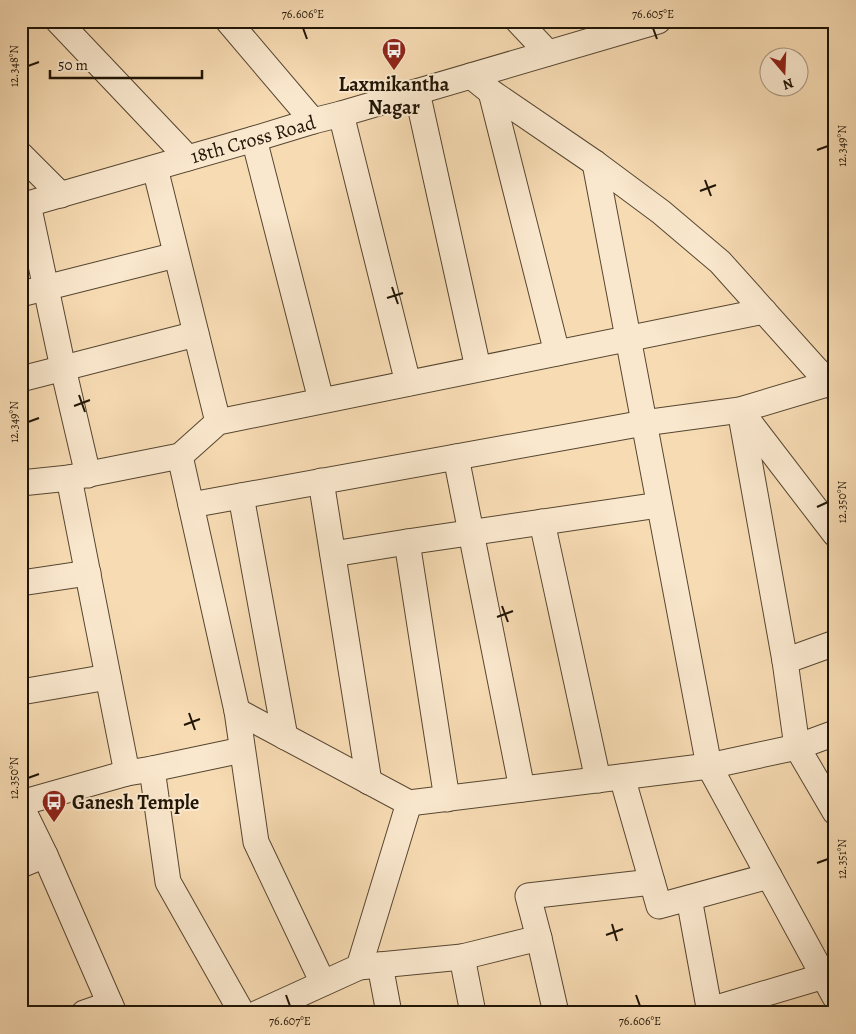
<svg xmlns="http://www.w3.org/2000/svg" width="856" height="1034" font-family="Alegreya,serif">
	<rect width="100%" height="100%" fill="#f7dbb3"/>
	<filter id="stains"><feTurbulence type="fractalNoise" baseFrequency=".004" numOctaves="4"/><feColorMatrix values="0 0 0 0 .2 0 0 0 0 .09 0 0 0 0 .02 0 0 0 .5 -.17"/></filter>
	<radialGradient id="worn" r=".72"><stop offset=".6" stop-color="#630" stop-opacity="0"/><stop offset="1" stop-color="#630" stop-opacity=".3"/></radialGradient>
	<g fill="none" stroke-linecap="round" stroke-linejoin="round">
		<defs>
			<g id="minor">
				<path d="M58 21 188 158"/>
				<path d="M228 21 313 121"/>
				<path d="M518 21 548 53"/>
				<path d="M471 76 491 92 595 163 661 212 720 262 815 368 835 388"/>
				<path d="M417 92 478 368"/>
				<path d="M491 92 557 353"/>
				<path d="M341 114 408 383"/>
				<path d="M254 139 321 400"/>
				<path d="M21 155 61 195"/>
				<path d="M595 163 709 766 835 997"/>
				<path d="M155 168 218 422"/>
				<path d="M28 204 63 368 88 475"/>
				<path d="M21 206 254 139 313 121 341 114 658 21"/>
				<path d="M21 294 176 255"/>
				<path d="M21 379 196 334"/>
				<path d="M743 414 835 534"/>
				<path d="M180 456 237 711 256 842 323 983"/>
				<path d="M456 457 522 789"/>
				<path d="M69 478 127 773"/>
				<path d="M321 481 369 782"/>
				<path d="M21 483 69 478 180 456 218 422 764 311"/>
				<path d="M241 496 285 737"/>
				<path d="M191 505 644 423 740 410 830 383"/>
				<path d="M542 522 598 780"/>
				<path d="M407 542 447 799"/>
				<path d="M333 554 407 542 659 505"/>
				<path d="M21 583 88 573"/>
				<path d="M785 661 835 643"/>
				<path d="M21 692 108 677"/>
				<path d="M237 711 409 803 709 766 797 747 785 661 740 410"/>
				<path d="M835 733 797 747 835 812"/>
				<path d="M152 769 168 882 242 1013"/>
				<path d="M622 777 659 906 769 876"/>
				<path d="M21 803 127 773 152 769 242 750"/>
				<path d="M21 806 45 855 114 1013"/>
				<path d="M21 865 45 855"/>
				<path d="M689 898 710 1013"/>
				<path d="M539 938 556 1013"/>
				<path d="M462 957 473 1013"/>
				<path d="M380 965 389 1013"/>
				<path d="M359 967 462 957 539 938 528 896 652 882"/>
				<path d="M710 1010 824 976"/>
				<path d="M84 1013 110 1004"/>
				<path d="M258 1013 359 967 409 803"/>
			</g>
		</defs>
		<use href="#minor" stroke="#564631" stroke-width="27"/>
		<use href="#minor" stroke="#fae8ce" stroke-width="25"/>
	</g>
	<path fill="none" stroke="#201506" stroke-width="2" d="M303 28 307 39M653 28 657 39M28 66 39 62M817 150 828 146M705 180 711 196M700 191 716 185M392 287 398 304M387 298 403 293M79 395 85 412M74 406 90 400M28 422 39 418M817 507 828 502M502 606 508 622M497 617 513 611M189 713 195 730M184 725 200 719M28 778 39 774M817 863 828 859M612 924 617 941M606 935 623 929M286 995 290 1006M636 995 640 1006"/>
	<defs>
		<symbol id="bus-pin" viewBox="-11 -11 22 30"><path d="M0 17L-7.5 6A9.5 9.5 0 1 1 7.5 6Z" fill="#8f2418" stroke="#fae8ce"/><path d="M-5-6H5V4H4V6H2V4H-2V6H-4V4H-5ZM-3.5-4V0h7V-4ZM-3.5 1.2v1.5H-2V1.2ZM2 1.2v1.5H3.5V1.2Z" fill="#fff"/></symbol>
	</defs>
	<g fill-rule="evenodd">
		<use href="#bus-pin" x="380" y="36" width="28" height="38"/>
		<use href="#bus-pin" x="40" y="788" width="28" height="38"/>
	</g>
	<g text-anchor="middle" stroke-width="4" stroke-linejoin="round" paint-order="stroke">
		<g font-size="20" font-weight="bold" fill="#201506" stroke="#fae8ce">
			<text x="394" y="91">Laxmikantha<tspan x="394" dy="23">Nagar</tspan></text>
			<text x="72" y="809" text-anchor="start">Ganesh Temple</text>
		</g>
		<g font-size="20" fill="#201506" stroke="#fae8ce">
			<text transform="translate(253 139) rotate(-16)" y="7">18th Cross Road</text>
		</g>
	</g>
	<rect width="856" height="1034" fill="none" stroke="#f7dbb3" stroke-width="55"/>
	<g transform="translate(784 72) rotate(161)"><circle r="24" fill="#fae8ce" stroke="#a3947e"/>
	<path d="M0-4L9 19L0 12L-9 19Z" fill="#8f2418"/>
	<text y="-8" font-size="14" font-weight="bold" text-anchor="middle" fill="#201506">N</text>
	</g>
	<path d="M50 70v8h152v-8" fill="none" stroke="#201506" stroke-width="2.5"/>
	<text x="58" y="70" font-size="15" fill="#201506" stroke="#fae8ce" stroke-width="4" paint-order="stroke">50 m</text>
	<rect x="28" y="28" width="800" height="978" fill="none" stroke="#201506" stroke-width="2"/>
	<g font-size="12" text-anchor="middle" fill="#201506">
		<text x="303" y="18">76.606°E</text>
		<text x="653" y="18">76.605°E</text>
		<text transform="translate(14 66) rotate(-90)" y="4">12.348°N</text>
		<text transform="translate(842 146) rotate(-90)" y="4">12.349°N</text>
		<text transform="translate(14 422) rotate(-90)" y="4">12.349°N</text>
		<text transform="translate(842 502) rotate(-90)" y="4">12.350°N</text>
		<text transform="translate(14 778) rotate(-90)" y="4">12.350°N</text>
		<text transform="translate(842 859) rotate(-90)" y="4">12.351°N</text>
		<text x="290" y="1025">76.607°E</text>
		<text x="640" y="1025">76.606°E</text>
	</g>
	<rect width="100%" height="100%" filter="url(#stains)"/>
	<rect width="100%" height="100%" fill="url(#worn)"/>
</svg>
